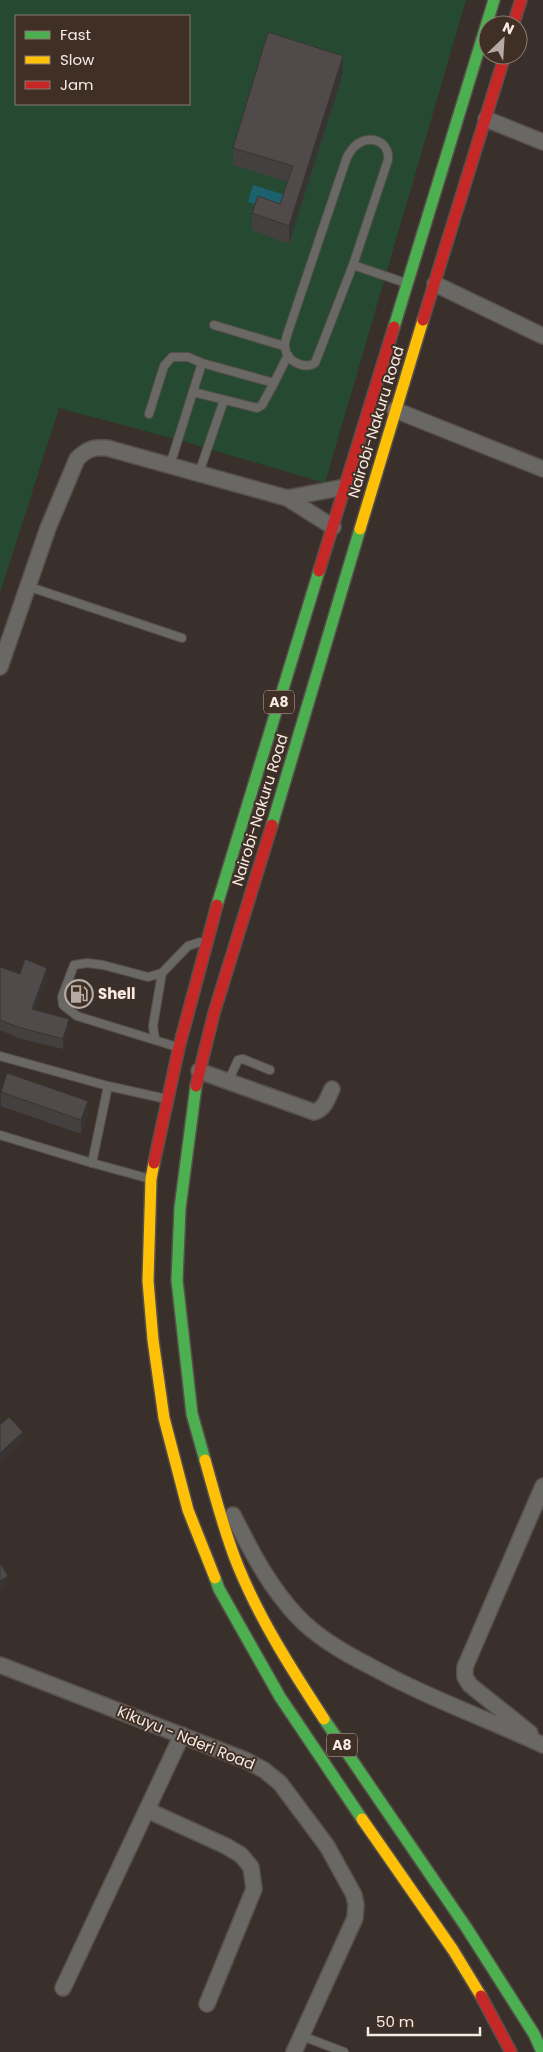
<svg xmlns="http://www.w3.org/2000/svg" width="543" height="2052" font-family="Poppins,sans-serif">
	<rect width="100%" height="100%" fill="#3a302b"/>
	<path fill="#254a31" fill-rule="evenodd" d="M0 0H466L325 483 179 440 59 408 0 593ZM16 16H189V104H16Z"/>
	<path fill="#1c626e" d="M253 185 285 195 280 212 248 202Z"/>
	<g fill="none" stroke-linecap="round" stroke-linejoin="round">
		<defs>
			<g id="lane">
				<path d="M353 265 388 160C390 140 367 133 354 147 351 150 349 154 347 157L287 335C286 339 284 344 285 347 286 361 304 370 315 363L353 265 403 282"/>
				<path d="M214 325 284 346"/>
				<path d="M193 392 257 408 262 405 274 383"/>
				<path d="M149 414 164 366 172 357H188L202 363 274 383 288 355"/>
				<path d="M170 465 202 363"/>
				<path d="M199 473 224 400"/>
				<path d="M27 586 182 638"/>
				<path d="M155 1040 153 1026 162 973"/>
				<path d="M174 1046 77 1016 63 1005 62 997 74 965 87 963 103 965 148 977 162 973 188 946 200 942"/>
				<path d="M0 1056 108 1086"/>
				<path d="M228 1082 238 1060 243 1059 270 1070"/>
				<path d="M0 1135 92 1163"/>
				<path d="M147 1178 92 1163 108 1086 162 1098"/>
				<path d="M302 2036 344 2052"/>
			</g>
			<g id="street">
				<path d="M486 119 543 142"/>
				<path d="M435 284 543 336"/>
				<path d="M395 410 543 469"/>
				<path d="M287 498 345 487"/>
				<path d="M0 667 48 528 77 459C87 449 93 447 107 448L287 498 333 527"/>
				<path d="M199 1071 314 1112C325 1109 327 1099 332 1089"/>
				<path d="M233 1515C251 1551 270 1588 298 1617 318 1638 344 1653 370 1666 426 1697 485 1718 543 1745"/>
				<path d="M0 1665 245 1760 264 1770 280 1783 327 1846 354 1895 356 1905 355 1918 294 2052"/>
				<path d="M530 1733 470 1685 465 1677V1667L543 1486"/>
				<path d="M147 1810 226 1846 241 1855 251 1867 254 1889 207 2004"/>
				<path d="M63 1988 182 1735"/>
			</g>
			<g id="fast">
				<path d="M394 327 494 0"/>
				<path d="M272 825 360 529"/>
				<path d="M217 905 319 571"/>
				<path d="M196 1086 180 1208 177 1280 192 1414 205 1460"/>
				<path d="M215 1578 219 1589 280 1697 362 1819"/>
				<path d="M324 1719 466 1927 534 2034 542 2052"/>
			</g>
			<g id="slow">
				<path d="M360 529 423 320"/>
				<path d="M154 1163 151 1179 148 1281 153 1340 164 1418 188 1510 215 1578"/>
				<path d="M205 1460C215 1495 224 1532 238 1566 260 1620 292 1670 324 1719"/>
				<path d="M362 1819 453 1950 481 1996"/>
			</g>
			<g id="jam">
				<path d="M513 25 521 0"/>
				<path d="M423 320 505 55"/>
				<path d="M319 571 394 327"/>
				<path d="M196 1086 214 1013 272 825"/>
				<path d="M154 1163 179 1047 217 905"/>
				<path d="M481 1996 511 2052"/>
			</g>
		</defs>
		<use href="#lane" stroke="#574f4a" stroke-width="10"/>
		<use href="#street" stroke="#574f4a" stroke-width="18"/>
		<use href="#fast" stroke="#574f4a" stroke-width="14"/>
		<use href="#slow" stroke="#574f4a" stroke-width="14"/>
		<use href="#jam" stroke="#574f4a" stroke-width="14"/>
		<use href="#lane" stroke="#6a6865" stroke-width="8"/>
		<use href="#street" stroke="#6a6865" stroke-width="15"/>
		<use href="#fast" stroke="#4caf50" stroke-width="11"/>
		<use href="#slow" stroke="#ffc107" stroke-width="11"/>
		<use href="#jam" stroke="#c62828" stroke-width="11"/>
	</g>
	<g fill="#454040">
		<path d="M343 73 289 244 252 230V213L280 204 288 182 233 165V148Z"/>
		<path d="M0 967 20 974 47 979 35 1010 69 1030 63 1049 18 1038 0 1030Z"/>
		<path d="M1 1092 88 1114 81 1134 1 1106Z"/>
	</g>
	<g fill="#383434">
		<path d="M343 56V73L289 244V226Z"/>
		<path d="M47 968V979L32 1020V1009Z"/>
		<path d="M69 1019V1030L63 1049V1039Z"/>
		<path d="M88 1101V1114L81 1134V1120Z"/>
		<path d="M23 1432V1441L0 1463V1453Z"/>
		<path d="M8 1576V1585L0 1591V1581Z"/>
	</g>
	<g fill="#504a4b" stroke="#383434">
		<path d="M268 32 343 56 289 226 252 213 258 196 280 204 293 166 233 148Z"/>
		<path d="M25 959 47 968 32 1009 69 1019 63 1039 18 1027 0 1020V967L20 974Z"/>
		<path d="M7 1073 88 1101 81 1120 1 1092Z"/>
		<path d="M9 1417 23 1432 0 1453V1425Z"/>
		<path d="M0 1563 8 1576 0 1581Z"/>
	</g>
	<defs>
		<symbol id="fuel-ring" viewBox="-11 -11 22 22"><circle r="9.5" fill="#402f25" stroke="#b5aaa4" stroke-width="1.5"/><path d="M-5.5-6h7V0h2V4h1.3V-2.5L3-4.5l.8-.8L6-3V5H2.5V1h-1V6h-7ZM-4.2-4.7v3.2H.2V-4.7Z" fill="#b5aaa4"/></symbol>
	</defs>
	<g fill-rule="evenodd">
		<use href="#fuel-ring" x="63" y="978" width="32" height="32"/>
	</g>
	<g text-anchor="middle" stroke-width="4" stroke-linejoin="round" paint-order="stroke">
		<g fill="#402f25" stroke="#c0b3ab" stroke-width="1">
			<rect x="264" y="690.5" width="30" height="23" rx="4"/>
			<rect x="327" y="1733.5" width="30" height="23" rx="4"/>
		</g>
		<g font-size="14" font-weight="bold" fill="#f7ece5">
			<text x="279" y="707">A8</text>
			<text x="342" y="1750">A8</text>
		</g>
		<g font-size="15" fill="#f7ece5" stroke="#402f25">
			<text transform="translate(376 422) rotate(-73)" y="5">Nairobi-Nakuru Road</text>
			<text transform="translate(260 810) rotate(-73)" y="5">Nairobi-Nakuru Road</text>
			<text transform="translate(186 1738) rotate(22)" y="5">Kikuyu - Nderi Road</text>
		</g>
		<g font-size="15" font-weight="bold" fill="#f7ece5" stroke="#402f25" text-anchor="start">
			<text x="98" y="999">Shell</text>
		</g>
	</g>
	<rect x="15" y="15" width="175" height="90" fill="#402f25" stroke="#897b72"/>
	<rect x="25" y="31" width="25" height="8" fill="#4caf50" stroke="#897b72"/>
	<text x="60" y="40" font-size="15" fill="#f7ece5">Fast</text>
	<rect x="25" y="56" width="25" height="8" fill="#ffc107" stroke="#897b72"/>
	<text x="60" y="65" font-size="15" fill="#f7ece5">Slow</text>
	<rect x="25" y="81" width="25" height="8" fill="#c62828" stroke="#897b72"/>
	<text x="60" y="90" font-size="15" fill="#f7ece5">Jam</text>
	<g transform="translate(503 40) rotate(25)"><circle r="24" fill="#402f25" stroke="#897b72"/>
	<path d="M0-4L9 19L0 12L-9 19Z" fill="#b5aaa4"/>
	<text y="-8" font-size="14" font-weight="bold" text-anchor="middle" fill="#f7ece5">N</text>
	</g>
	<path d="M368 2027v8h112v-8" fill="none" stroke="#f7ece5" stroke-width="2.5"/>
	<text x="376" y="2027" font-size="15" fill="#f7ece5" stroke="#402f25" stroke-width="4" paint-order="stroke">50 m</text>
</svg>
